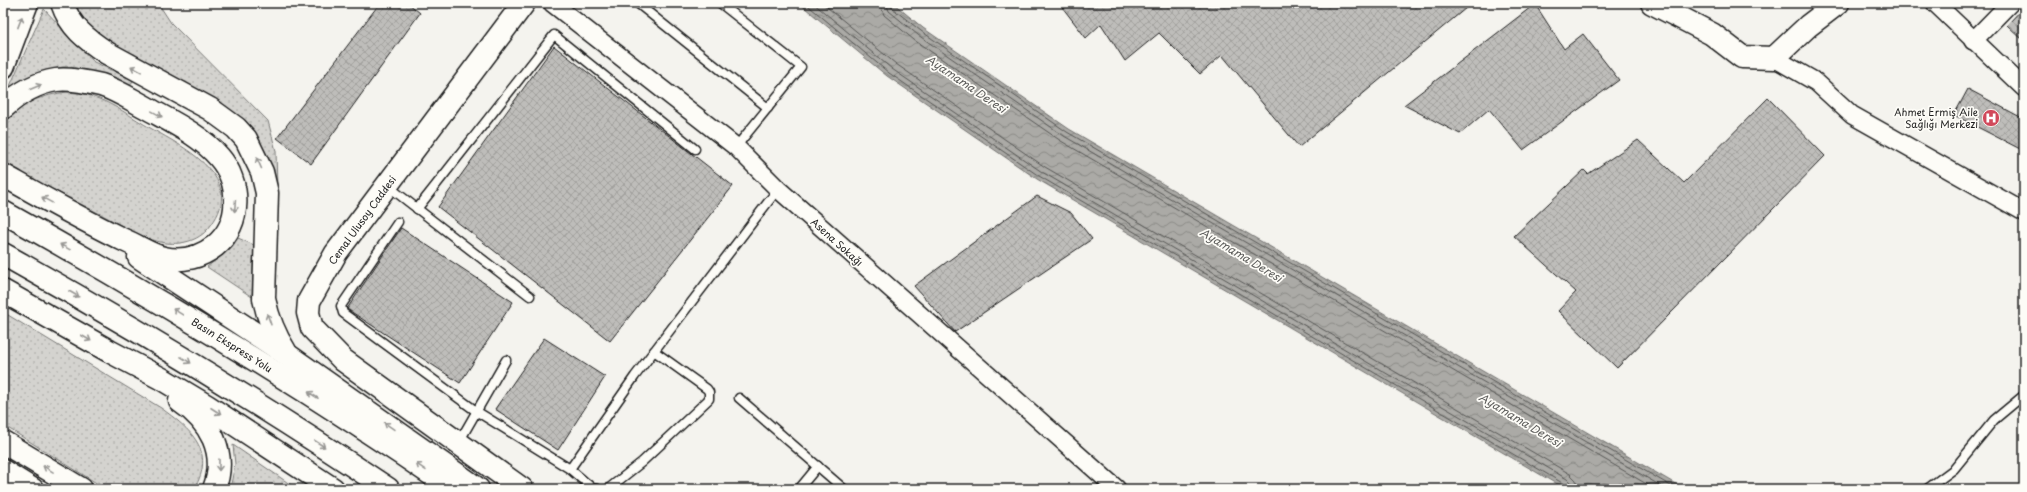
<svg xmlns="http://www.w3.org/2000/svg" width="2027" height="492" font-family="'Playpen Sans',sans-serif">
	<defs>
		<pattern id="grass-dots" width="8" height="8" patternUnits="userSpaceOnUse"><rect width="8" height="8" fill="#d4d3cf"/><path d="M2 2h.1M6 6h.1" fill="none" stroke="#b5b5b1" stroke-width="1.8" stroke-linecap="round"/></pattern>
		<pattern id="water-waves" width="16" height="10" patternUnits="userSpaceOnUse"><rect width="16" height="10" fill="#abaaa6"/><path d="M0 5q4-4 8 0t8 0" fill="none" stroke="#8a8a86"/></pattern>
		<pattern id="building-cross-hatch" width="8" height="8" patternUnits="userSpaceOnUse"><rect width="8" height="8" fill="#bebdba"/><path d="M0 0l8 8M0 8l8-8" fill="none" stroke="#a3a29f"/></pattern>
	</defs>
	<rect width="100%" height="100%" fill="#f4f3ee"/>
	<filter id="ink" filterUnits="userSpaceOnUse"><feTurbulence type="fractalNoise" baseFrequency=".025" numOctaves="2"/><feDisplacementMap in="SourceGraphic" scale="8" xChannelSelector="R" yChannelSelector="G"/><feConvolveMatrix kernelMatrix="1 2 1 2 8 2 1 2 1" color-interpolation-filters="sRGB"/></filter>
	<g filter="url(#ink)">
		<g fill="url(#grass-dots)" stroke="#787876">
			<path d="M77 3H158L171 23 268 121 276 151 277 187 267 157 236 121 112 49 80 20Z"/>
			<path d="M44 9 94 62 133 80 129 89C114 82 80 65 63 67 42 70 23 84 6 95Z"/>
			<path d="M67 92C75 93 84 93 91 96 113 103 133 118 152 129 186 148 246 179 211 225 201 240 183 245 166 243 143 240 122 225 102 215 69 198 36 181 3 163V122C18 103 44 95 67 92Z"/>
			<path d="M238 238 254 245 252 297 207 267 232 247Z"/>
			<path d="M3 312 161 408C190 429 217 451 194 489H106L3 425Z"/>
			<path d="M233 445 297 489H230L235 464Z"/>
		</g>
		<path fill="url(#water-waves)" stroke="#72716f" d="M799 3H893L923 28 1069 129 1684 489H1565L1037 179 887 76Z"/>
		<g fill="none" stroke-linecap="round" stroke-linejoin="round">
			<g stroke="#555553" stroke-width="1">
				<path d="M805 3 889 73 1039 176 1564 484 1567 489"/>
				<path d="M813 3 892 69 1042 172 1567 479 1571 483 1572 489"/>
				<path d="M822 3 896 64 1045 167 1570 474 1576 480 1578 489"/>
				<path d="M880 3 884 15 914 40 1061 141 1655 489"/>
				<path d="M886 3 889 11 918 35 1064 136 1666 489"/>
				<path d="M891 3 892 8 921 31 1067 132 1676 489"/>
			</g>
		</g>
		<g fill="url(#building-cross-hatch)" stroke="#1c1c1c">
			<path d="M380 3H408L420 13 311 164 277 138Z"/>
			<path d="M1059 3H1472L1299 147 1222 55 1200 74 1159 33 1125 61 1101 24 1086 38Z"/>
			<path d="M1535 4 1564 49 1583 34 1619 80 1523 150 1489 109 1460 134 1404 105Z"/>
			<path d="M2024 7V41L2007 25Z"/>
			<path d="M554 46 733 186 610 341 438 207Z"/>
			<path d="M1968 89 2024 119V151L1954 115Z"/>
			<path d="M1768 98 1825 156 1617 368 1558 311 1576 292 1514 236 1584 170 1588 174 1638 140 1684 183Z"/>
			<path d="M1037 196 1071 213 1092 239 955 332 914 286Z"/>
			<path d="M401 228 513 302 460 383 347 309Z"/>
			<path d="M544 338 605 377 558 450 495 409Z"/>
		</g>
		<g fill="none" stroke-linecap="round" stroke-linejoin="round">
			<defs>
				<g id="lane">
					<path d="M637 3 768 108"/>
					<path d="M720 3 801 67 736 147"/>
					<path d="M388 186 530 296"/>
					<path d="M417 209 554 35 695 149"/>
					<path d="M398 222 341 306 343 313 476 411 570 469 592 488 597 489"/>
					<path d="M739 398 844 489"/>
					<path d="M459 442 506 360"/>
					<path d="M570 469 635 376 778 189"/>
					<path d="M608 489 642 462 709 399V392L707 389 654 351"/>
					<path d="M799 489 818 466"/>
					<path d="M1927 489 1954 469 1994 420 2024 395"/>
				</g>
				<g id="street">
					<path d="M552 3 736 147 778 189 1117 489"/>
					<path d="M1935 3 2024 88"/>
					<path d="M1973 41 2010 3"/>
					<path d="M1774 58 1816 82 1852 115 2024 212"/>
				</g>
				<g id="secondary">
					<path d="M1652 3 1712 34 1742 57 1774 58 1808 26 1838 3"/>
					<path d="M522 489 343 360 312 328 308 313 309 301 336 253 524 3"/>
				</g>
				<g id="primary">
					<path d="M3 21 10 3"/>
					<path d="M3 67 27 3"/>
				</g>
				<g id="highway">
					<path d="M62 3C70 27 86 39 107 53L210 109 236 128 246 139 262 172 267 193 264 299C268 318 274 334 285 351"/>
					<path d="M3 108C17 95 36 83 56 80 69 78 88 82 101 85 117 90 132 100 147 108 172 122 200 135 219 157 241 182 242 224 215 246 201 257 183 262 164 258 151 255 138 246 126 241 84 221 44 198 3 175"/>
					<path d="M3 212C157 298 308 389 453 489"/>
					<path d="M3 254C134 327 263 405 388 489"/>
					<path d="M139 257 286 354 478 489"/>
					<path d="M3 291 109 351 162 379 207 406 333 489"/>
					<path d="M180 401C210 421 228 453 214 489"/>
					<path d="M3 442 81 489"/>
					<path d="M3 471 32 489"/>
				</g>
			</defs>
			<use href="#lane" stroke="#1c1c1c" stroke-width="11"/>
			<use href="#street" stroke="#1c1c1c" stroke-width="20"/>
			<use href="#secondary" stroke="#1c1c1c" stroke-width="25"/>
			<use href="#primary" stroke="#1c1c1c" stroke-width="25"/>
			<use href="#highway" stroke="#1c1c1c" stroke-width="25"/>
			<use href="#lane" stroke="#fdfcf7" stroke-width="8"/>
			<use href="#street" stroke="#fdfcf7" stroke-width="17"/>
			<use href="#secondary" stroke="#fdfcf7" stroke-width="22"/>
			<use href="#primary" stroke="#fdfcf7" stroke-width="22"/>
			<use href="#highway" stroke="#fdfcf7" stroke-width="22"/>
		</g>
		<defs><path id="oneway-shaft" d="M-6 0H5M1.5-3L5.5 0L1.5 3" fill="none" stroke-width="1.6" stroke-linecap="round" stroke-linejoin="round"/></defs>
		<g stroke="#989794">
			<use href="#oneway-shaft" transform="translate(20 22) rotate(-69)"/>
			<use href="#oneway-shaft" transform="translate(136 69) rotate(-151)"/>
			<use href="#oneway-shaft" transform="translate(36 87) rotate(-23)"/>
			<use href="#oneway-shaft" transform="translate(157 114) rotate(29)"/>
			<use href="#oneway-shaft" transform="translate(259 163) rotate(-114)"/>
			<use href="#oneway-shaft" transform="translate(47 200) rotate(-151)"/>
			<use href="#oneway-shaft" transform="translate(235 206) rotate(94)"/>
			<use href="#oneway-shaft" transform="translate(65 247) rotate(-151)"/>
			<use href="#oneway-shaft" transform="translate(74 294) rotate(30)"/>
			<use href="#oneway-shaft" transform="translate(178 312) rotate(-149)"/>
			<use href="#oneway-shaft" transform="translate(269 319) rotate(-109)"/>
			<use href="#oneway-shaft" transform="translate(86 338) rotate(30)"/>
			<use href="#oneway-shaft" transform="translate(186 360) rotate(32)"/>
			<use href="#oneway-shaft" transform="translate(313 395) rotate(-147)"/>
			<use href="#oneway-shaft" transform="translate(216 411) rotate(33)"/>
			<use href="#oneway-shaft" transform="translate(389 426) rotate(-145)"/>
			<use href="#oneway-shaft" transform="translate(320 444) rotate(33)"/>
			<use href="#oneway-shaft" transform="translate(219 465) rotate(90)"/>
			<use href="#oneway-shaft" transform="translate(421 467) rotate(-145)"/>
			<use href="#oneway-shaft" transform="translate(48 469) rotate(-149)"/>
		</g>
	</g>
	<defs>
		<symbol id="hospital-disc" viewBox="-11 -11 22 22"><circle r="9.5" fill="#d1495b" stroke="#fdfcf7"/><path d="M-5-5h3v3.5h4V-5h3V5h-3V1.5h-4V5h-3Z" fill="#fff"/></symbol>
	</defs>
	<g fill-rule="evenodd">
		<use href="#hospital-disc" x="1981" y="108" width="20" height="20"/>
	</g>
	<g text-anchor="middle" stroke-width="3.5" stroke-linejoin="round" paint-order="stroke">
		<g font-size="10" fill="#1c1c1c" stroke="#fdfcf7" text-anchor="end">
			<text x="1978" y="116">Ahmet Ermiş Aile<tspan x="1978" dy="12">Sağlığı Merkezi</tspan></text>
		</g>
		<g font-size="10" fill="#1c1c1c" stroke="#fdfcf7">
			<text transform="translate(362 220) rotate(-54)" y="4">Cemal Ulusoy Caddesi</text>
			<text transform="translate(837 242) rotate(42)" y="4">Asena Sokağı</text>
			<text transform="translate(232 345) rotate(32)" y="4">Basın Ekspress Yolu</text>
		</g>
		<g font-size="11" font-style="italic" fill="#5c5c5a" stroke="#fdfcf7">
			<text transform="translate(966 84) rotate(34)" y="4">Ayamama Deresi</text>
			<text transform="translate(1241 255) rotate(31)" y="4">Ayamama Deresi</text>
			<text transform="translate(1520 420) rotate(31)" y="4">Ayamama Deresi</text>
		</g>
	</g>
	<rect width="2027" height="492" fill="none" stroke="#fdfcf7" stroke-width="16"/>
	<rect x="8" y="8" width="2011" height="476" fill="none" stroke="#1c1c1c" stroke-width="1.5" filter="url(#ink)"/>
</svg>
